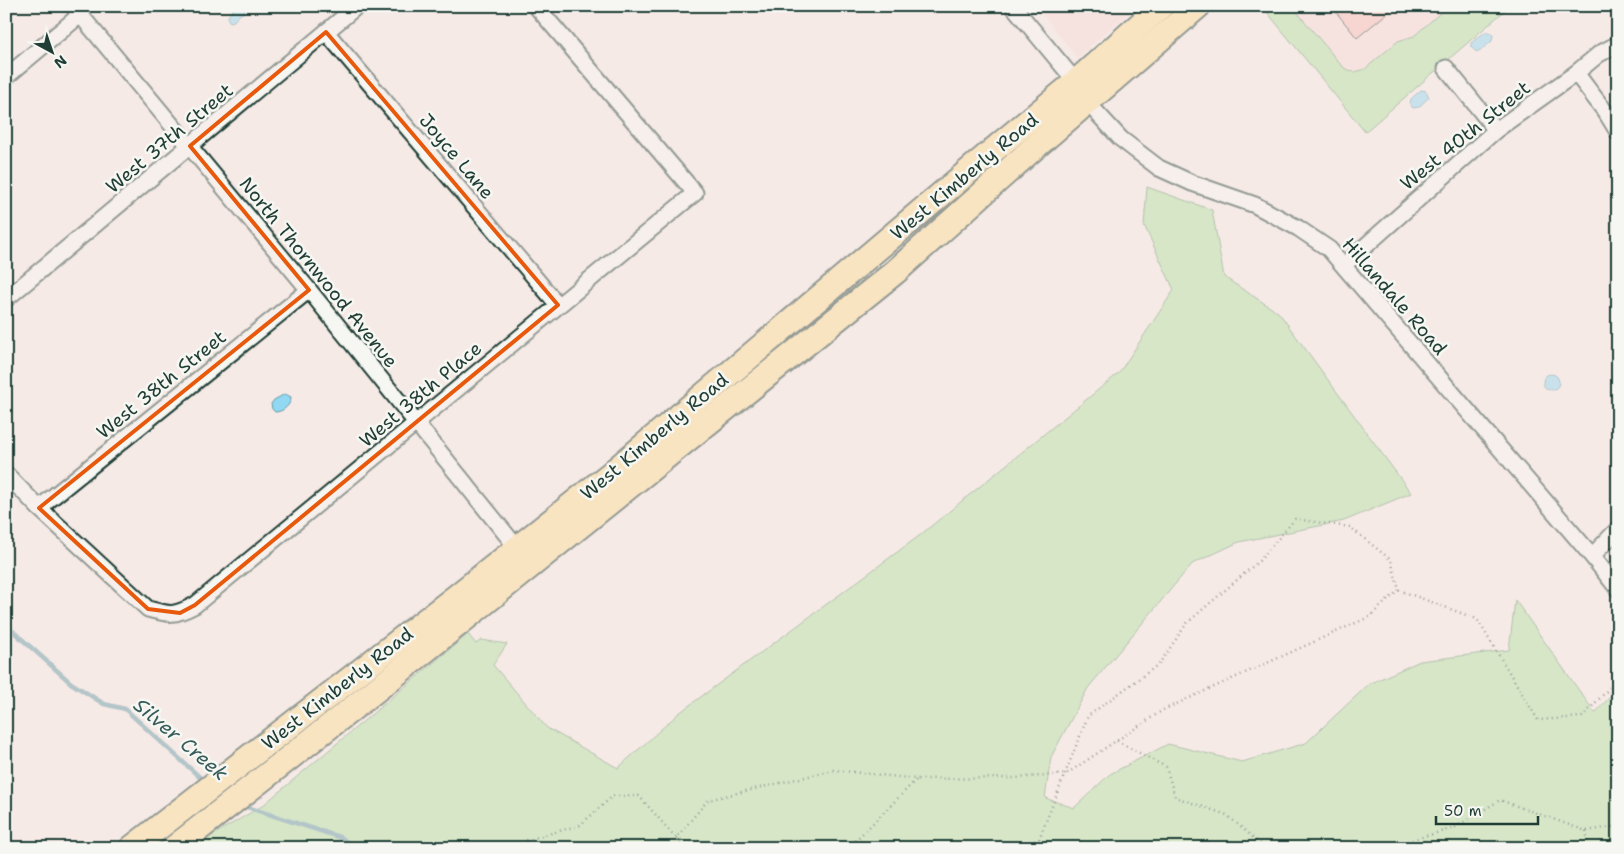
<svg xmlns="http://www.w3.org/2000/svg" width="1624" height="854" font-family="'Shantell Sans',sans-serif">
	<rect width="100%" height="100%" fill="#f6eae6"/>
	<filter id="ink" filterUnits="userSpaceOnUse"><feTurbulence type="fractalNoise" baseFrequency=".02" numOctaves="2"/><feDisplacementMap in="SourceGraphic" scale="10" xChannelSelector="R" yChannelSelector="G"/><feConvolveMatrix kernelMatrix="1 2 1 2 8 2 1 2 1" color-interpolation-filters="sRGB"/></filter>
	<g filter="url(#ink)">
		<g fill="#f7dcd8">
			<path d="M1036 6H1137L1077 58Z"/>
			<path d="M1262 6H1510L1365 132Z"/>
		</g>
		<g fill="#afe2a3" stroke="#67906c">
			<path d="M1262 6H1292L1342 66 1346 69 1355 72 1365 69 1398 41 1414 36 1448 6H1510L1365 132Z"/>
			<path d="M1147 187 1212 210 1224 277 1279 313 1411 493 1344 521 1239 542 1192 564 1088 688 1051 757 1045 798 1074 808 1110 774 1168 744 1242 762 1306 743 1369 684 1420 661 1509 650 1515 600 1595 713 1618 688V848H197L194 846 262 806 468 634 476 644 481 640 507 644 493 665 547 728 618 768 679 713 919 536 1119 373 1174 290 1144 225Z"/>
		</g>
		<g fill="#91d8f2" stroke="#639aa6">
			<path d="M236 6H242L245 9 244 12 238 16 234 21 230 22 228 20V16Z"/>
			<path d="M1485 32H1490L1493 35 1492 41 1479 52 1475 51 1471 47V43Z"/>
			<path d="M1421 90 1426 91 1429 97 1419 107 1413 108 1410 104 1411 99Z"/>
			<circle cx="1551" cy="382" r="8"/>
			<path d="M285 394 291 397C291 405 283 412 275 412L272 409 271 404 274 400Z"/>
		</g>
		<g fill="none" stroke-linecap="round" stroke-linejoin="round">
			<g stroke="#639aa6" stroke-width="4.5">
				<path d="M6 625 71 683 104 704 125 709 205 782"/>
				<path d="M241 805 342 838 353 848"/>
			</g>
		</g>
		<path fill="#f8bcb7" stroke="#1f3d34" d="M1331 6H1386L1390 11 1357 38Z"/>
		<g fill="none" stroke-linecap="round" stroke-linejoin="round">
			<defs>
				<g id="street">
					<path d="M73 6 309 290 522 554"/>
					<path d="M1013 6 1076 82 1087 102 1121 139 1159 168 1192 183 1255 205 1298 228 1329 249 1592 556 1618 589"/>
					<path d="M326 32 558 305"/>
					<path d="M1446 68 1496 130"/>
					<path d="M1576 73 1607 114 1618 132"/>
					<path d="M6 77 80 15"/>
					<path d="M1344 265 1496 130 1576 73 1599 54 1618 44"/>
					<path d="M6 299 357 6"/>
					<path d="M6 474 39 508 148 609C170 615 174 616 195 605L695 193 536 6"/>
					<path d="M39 508 309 290"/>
					<path d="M1592 556 1618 529"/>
				</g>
				<g id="primary">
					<path d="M132 848 456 597 612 473 1002 143 1076 82 1161 6"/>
					<path d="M174 848 386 682 895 272 1028 153 1198 6"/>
				</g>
			</defs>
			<use href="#street" stroke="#1f3d34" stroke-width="19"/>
			<use href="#primary" stroke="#1f3d34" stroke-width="28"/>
			<g stroke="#1f3d34" stroke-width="2.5" stroke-dasharray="1 4" stroke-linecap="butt">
				<path d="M1399 590 1477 619 1538 720 1582 717 1618 679"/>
				<path d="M1117 741 1166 767 1175 797 1227 815 1265 848"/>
				<path d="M1586 831 1589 848"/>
				<path d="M676 838 704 848"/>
				<path d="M677 839 683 848"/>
				<path d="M1039 839 1046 848"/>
				<path d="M527 848 524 841 580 825 613 796H639L676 838 708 800 834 770 917 779 1015 778 1066 774 1163 710 1369 617 1399 590 1391 560 1350 527 1295 519 1259 561 1187 623 1159 664 1088 716 1039 839 1010 848"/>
				<path d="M848 848 917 779"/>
				<path d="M1383 848 1454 828 1500 800 1586 831 1618 826"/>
			</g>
			<use href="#street" stroke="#f6f6f2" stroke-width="15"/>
			<use href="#primary" stroke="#fdde96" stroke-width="24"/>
		</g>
	</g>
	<path d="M0 0H1624V854H0ZM326 32 558 305 195 605 180 613 148 609 39 508 309 290 190 146Z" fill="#f6eae6" fill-opacity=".55" fill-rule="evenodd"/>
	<path fill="none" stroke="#e8590c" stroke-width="4" stroke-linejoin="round" d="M326 32 558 305 195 605 180 613 148 609 39 508 309 290 190 146Z"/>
	<g text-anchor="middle" stroke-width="5" stroke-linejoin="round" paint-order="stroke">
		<g font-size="19" fill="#1f3d34" stroke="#f6f6f2">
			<text transform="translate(1465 135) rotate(-39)" y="7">West 40th Street</text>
			<text transform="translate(169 138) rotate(-40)" y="7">West 37th Street</text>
			<text transform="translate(457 156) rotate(50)" y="7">Joyce Lane</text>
			<text transform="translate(964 176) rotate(-40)" y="7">West Kimberly Road</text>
			<text transform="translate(319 272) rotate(51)" y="7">North Thornwood Avenue</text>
			<text transform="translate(1395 296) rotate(49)" y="7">Hillandale Road</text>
			<text transform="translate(161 384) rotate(-39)" y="7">West 38th Street</text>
			<text transform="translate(420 394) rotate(-40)" y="7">West 38th Place</text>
			<text transform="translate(654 436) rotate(-40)" y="7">West Kimberly Road</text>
			<text transform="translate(337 688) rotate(-38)" y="7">West Kimberly Road</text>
		</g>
		<g font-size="20" font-style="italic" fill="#365c5a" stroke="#f6f6f2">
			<text transform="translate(181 739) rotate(40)" y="7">Silver Creek</text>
		</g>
	</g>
	<rect width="1624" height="854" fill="none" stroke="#f6f6f2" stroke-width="25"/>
	<rect x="12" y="12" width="1599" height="829" fill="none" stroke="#1f3d34" stroke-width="2" filter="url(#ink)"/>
	<g transform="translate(52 52) rotate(140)" stroke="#f6f6f2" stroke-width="4" paint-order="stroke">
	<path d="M0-4L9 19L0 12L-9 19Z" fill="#1f3d34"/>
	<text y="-8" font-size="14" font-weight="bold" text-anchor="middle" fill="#1f3d34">N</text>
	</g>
	<path d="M1436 816v8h102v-8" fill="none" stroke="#1f3d34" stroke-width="2.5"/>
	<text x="1444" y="816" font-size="15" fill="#1f3d34" stroke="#f6f6f2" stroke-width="4" paint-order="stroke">50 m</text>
</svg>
